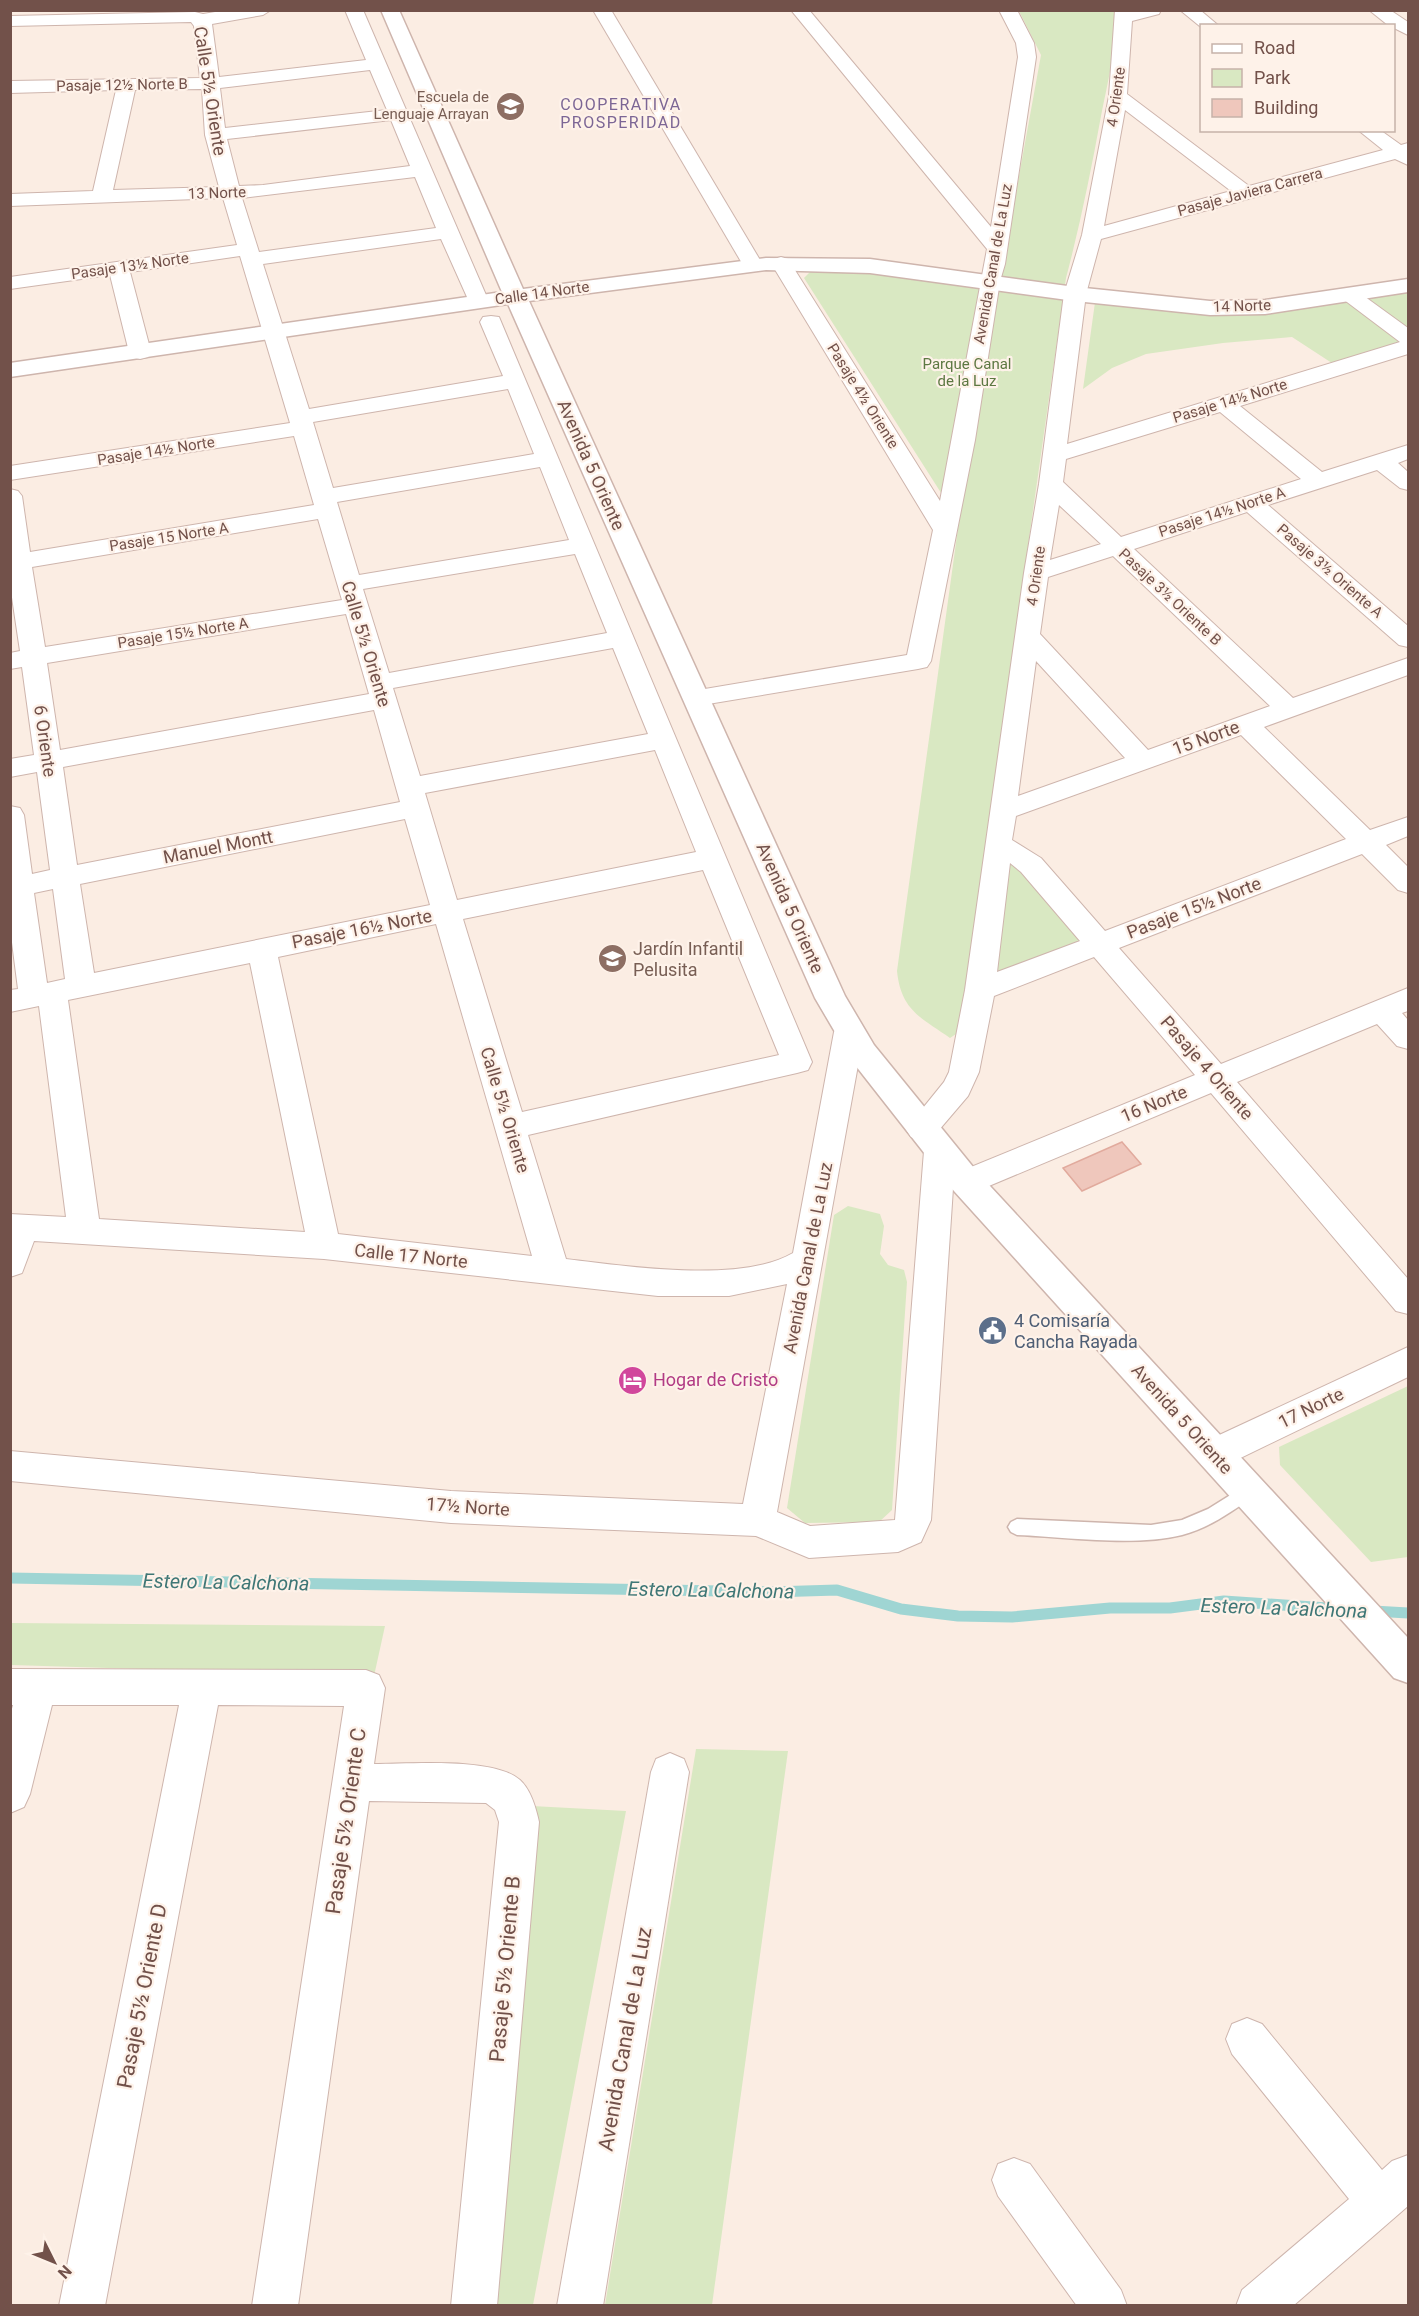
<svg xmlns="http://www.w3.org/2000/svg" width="1419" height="2316" font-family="Roboto,sans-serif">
	<rect width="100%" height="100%" fill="#fbede3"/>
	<g fill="#d9e8c2">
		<path d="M1019 11H1115C1117 46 1108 81 1101 116 1091 171 1080 225 1066 278L959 1032 950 1038C920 1017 901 1010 897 971L959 521 804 278 812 270 854 271 998 291 1041 55Z"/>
		<path d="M1408 288V345L1338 367 1292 337 1223 343 1146 354 1112 368 1083 389 1096 295 1243 312Z"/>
		<path d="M1017 863 1083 939 1081 944 992 975 1007 866Z"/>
		<path d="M848 1206 880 1214 884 1226 880 1254 888 1265 904 1270 907 1282 892 1510 879 1522 805 1523 787 1508 834 1215Z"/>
		<path d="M1408 1386V1557L1371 1562 1280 1465 1279 1447Z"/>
		<path d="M11 1623 385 1626 374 1676 11 1665Z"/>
		<path d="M696 1749 788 1751 712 2305H605Z"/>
		<path d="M532 1806 626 1811 533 2305 488 2306Z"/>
	</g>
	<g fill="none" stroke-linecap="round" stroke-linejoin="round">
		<g stroke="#9fd5d3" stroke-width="11">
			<path d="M10 1578 772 1592 837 1590 901 1609 958 1616 1012 1617 1110 1608H1170L1224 1601 1342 1609"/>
			<path d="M1373 1611 1408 1613"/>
		</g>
	</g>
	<path fill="#efc7bc" stroke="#e1aa9d" stroke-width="1.5" d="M1122 1142 1141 1164 1082 1191 1063 1168Z"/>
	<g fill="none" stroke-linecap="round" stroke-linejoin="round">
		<defs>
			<path id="service" d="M1248 1484 1254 1486 1256 1491 1254 1496C1231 1512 1209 1528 1182 1535 1133 1547 1068 1537 1017 1535L1011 1532 1008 1527 1011 1522 1017 1519 1151 1525 1182 1520 1208 1509Z"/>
			<g id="minor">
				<path d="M227 10H271L263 15 212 24 219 77 366 60 345 10H363L489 302 485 306 478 308 471 306 441 239 263 264 309 409 503 376 480 322 483 317 491 316 499 317 812 1062 808 1070 797 1073 528 1135 566 1259C626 1266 740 1284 793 1253L834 1032 838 1024 849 1021 860 1024 864 1032 777 1512 810 1526 895 1520 924 1151 929 1142 940 1139 951 1142 956 1151 954 1174 1195 1075 1094 957 994 996 979 1072 968 1096 933 1137 922 1141 911 1137 906 1129 944 1082 949 1072 965 990 1024 573 1039 484 1064 294 1082 235 1109 96 1115 10H1161L1159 14 1132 21 1127 94 1249 186 1383 150 1358 130H1380L1401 145 1408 143V165L1395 159 1101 239 1086 294 1067 444 1400 342 1343 299 1339 295 1343 291 1350 289 1357 291 1408 328V354L1240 406 1322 472 1408 445V459L1398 463 1408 472V490L1400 488 1377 470 1268 505 1408 626V647L1399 645 1247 512 1134 549 1293 698 1408 658V675L1264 727 1370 830 1408 817V836L1386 845 1408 867V893L1398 890 1362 854 1119 948 1221 1064 1408 988V1011L1402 1013 1408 1020V1049L1397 1046 1377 1024 1237 1082 1408 1279V1314L1396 1311 1211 1093 977 1191 966 1194 955 1191 953 1188 931 1520 921 1542 898 1552 809 1558 756 1536 451 1523 10 1481V1451L451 1491 743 1504 787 1284 729 1296H658L324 1259 34 1241 22 1273 10 1277V1214L66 1217 39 1006 10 1012V990L18 989 10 927V806L20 808 24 815 32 874 50 870 37 772 10 777V759L34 755 22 667 10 669V653L20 651 10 584V489L18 491 22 496 30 552 314 505 294 436 10 480V466L290 423 240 256 130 272 151 352 148 357 140 359 132 357 129 352 110 275 10 289V277L237 245 223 198 10 206V194L93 191 116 90 10 93V81L200 78 194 26 191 22 10 26V16L195 12 203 14ZM370 70 387 110 225 128 220 88ZM202 89 205 135 219 187 113 190 135 90ZM1125 110 1231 191 1104 226ZM391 120 410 166 263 185 239 186 227 139ZM415 177 436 228 259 252 242 198ZM508 389 534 454 333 488 313 422ZM1220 412 1301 479 1121 537 1063 482 1066 459ZM540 467 569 540 359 575 337 502ZM1059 505 1101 544 1050 560ZM318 519 342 600 45 647 32 567ZM575 554 607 633 389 673 363 589ZM1113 556 1270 706 1148 750 1040 634 1048 577ZM346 614 369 694 60 750 47 663ZM613 648 648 734 420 776 393 688ZM1036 661 1125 758 1018 796ZM374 710 400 802 77 865 63 767ZM1241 735 1346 839 1105 931 1041 858 1012 840 1016 816ZM655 750 696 852 457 900 425 793ZM405 819 430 905 94 973 80 884ZM1010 863 1021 872 1080 941 997 972ZM703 870 779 1055 522 1112 463 919ZM53 889 65 979 47 983 34 893ZM436 924 532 1256 338 1234 278 957ZM250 963 305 1232 99 1219 68 1000Z"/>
				<path d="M593 10H611L763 265 760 269 753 271 746 269 743 265Z"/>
				<path d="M791 10H809L991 227 1018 57 1016 43 999 10H1017L1034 43 1036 57 1005 264 1000 281 975 440 931 661 927 667 918 669 696 706 687 704 683 698 687 692 907 655 933 530 771 263 774 259 781 257 788 259 940 501 987 249Z"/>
				<path d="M1180 10H1200L1219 26H1202V28Z"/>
				<path d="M1369 10H1390L1408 22V35L1394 28V26H1389Z"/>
				<path d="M1408 1347V1377L1226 1465 1214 1469 1202 1465 1196 1454 1202 1443Z"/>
				<path d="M10 1669 366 1670 379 1675 385 1688 374 1764C410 1764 494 1757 520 1780 531 1790 536 1808 539 1822L497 2306H451L499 1822 495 1810 486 1803 369 1801 298 2306H252L344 1706 218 1705 105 2306H59L179 1705H52L30 1794 24 1807 10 1813V1716L13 1705H10Z"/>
				<path d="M670 1753 684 1759 689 1772 603 2306H557L651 1772 656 1759Z"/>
				<path d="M1247 2018 1262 2024 1382 2170 1392 2161 1408 2155V2206L1293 2306H1236L1242 2290 1349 2199 1232 2054 1226 2039 1232 2024Z"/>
				<path d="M1014 2158 1030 2164 1121 2290 1127 2306H1077L998 2196 992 2180 998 2164Z"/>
			</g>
			<path id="tertiary" d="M381 10H399L523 289 766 258 870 259 1075 287 1210 301 1265 300 1408 279V292L1265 314 1210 315 1075 301 870 273 766 270 529 301 845 996 874 1045 978 1173 1408 1638V1683L1394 1678 954 1191 852 1061 815 998 508 304 10 377V363L502 292Z"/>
		</defs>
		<use href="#service" stroke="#ceb5ad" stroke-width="3"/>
		<use href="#minor" stroke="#ceb5ad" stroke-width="2"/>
		<use href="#tertiary" stroke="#ceb5ad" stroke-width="3"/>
		<use href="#service" fill="#fff" fill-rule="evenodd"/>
		<use href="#minor" fill="#fff" fill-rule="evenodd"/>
		<use href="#tertiary" fill="#fff" fill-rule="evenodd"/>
	</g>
	<defs>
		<symbol id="school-disc" viewBox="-11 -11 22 22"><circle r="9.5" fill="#8d6e63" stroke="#fef2e9"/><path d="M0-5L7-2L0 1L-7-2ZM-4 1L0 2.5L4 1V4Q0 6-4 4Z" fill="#fff"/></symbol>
		<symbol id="civic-disc" viewBox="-11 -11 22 22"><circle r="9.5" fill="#5c6f8a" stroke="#fef2e9"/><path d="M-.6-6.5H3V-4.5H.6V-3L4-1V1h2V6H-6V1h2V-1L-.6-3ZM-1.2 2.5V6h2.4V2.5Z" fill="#fff"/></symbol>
		<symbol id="hotel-disc" viewBox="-11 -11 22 22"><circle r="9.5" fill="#d1479c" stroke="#fef2e9"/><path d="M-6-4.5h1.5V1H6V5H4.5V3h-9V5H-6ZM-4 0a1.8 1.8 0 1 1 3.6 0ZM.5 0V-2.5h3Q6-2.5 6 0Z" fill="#fff"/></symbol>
	</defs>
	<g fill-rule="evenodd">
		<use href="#school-disc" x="494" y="90" width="33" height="33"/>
		<use href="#school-disc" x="596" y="942" width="33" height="33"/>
		<use href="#civic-disc" x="976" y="1314" width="33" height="33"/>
		<use href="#hotel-disc" x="616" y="1364" width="33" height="33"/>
	</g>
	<g text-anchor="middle" stroke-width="4.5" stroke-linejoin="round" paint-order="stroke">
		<g font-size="15" fill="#72514a" stroke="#fef2e9">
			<text transform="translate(122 85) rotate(-1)" y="5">Pasaje 12½ Norte B</text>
			<text transform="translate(1116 97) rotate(-82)" y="5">4 Oriente</text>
			<text transform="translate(1250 192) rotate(-15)" y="5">Pasaje Javiera Carrera</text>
			<text transform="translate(217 193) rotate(-2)" y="5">13 Norte</text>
			<text transform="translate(993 264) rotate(-80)" y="5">Avenida Canal de La Luz</text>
			<text transform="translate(130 266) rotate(-8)" y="5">Pasaje 13½ Norte</text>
			<text transform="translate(542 293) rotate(-8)" y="5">Calle 14 Norte</text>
			<text transform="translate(1242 306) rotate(-2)" y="5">14 Norte</text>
			<text transform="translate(863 396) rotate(58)" y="5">Pasaje 4½ Oriente</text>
			<text transform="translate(1230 401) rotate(-17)" y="5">Pasaje 14½ Norte</text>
			<text transform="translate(156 451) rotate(-9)" y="5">Pasaje 14½ Norte</text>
			<text transform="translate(1222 512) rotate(-18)" y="5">Pasaje 14½ Norte A</text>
			<text transform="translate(169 537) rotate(-9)" y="5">Pasaje 15 Norte A</text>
			<text transform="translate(1330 571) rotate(41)" y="5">Pasaje 3½ Oriente A</text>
			<text transform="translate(1036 576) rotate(-82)" y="5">4 Oriente</text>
			<text transform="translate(1170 597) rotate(43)" y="5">Pasaje 3½ Oriente B</text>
			<text transform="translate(183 633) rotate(-9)" y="5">Pasaje 15½ Norte A</text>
		</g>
		<g font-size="15" fill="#785e54" stroke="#fef2e9" text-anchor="end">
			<text x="489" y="102">Escuela de<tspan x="489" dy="17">Lenguaje Arrayan</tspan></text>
		</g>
		<g font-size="15" fill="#5d7842" stroke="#fef2e9">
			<text x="967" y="369">Parque Canal<tspan x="967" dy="17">de la Luz</tspan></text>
		</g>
		<g font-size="16" letter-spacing="1.5" fill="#7c6695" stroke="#fef2e9">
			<text x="621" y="110">COOPERATIVA<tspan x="621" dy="18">PROSPERIDAD</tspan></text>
		</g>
		<g font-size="18" fill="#72514a" stroke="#fef2e9">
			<text transform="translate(210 91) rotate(81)" y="6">Calle 5½ Oriente</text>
			<text transform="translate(591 465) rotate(66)" y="6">Avenida 5 Oriente</text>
			<text transform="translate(366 644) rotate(73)" y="6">Calle 5½ Oriente</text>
			<text transform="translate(1206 738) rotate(-20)" y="6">15 Norte</text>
			<text transform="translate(45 741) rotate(82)" y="6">6 Oriente</text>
			<text transform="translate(218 847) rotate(-11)" y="6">Manuel Montt</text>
			<text transform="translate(790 908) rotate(66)" y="6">Avenida 5 Oriente</text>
			<text transform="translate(1194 908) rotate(-21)" y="6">Pasaje 15½ Norte</text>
			<text transform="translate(362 929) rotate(-11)" y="6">Pasaje 16½ Norte</text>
			<text transform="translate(1207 1068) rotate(49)" y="6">Pasaje 4 Oriente</text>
			<text transform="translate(1154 1104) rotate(-22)" y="6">16 Norte</text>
			<text transform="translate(505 1110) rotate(73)" y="6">Calle 5½ Oriente</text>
			<text transform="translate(411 1256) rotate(6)" y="6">Calle 17 Norte</text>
			<text transform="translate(808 1258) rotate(-79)" y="6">Avenida Canal de La Luz</text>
			<text transform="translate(1311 1408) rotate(-26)" y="6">17 Norte</text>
			<text transform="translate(1182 1419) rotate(48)" y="6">Avenida 5 Oriente</text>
			<text transform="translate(468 1507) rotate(4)" y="6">17½ Norte</text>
		</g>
		<g font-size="18" fill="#785e54" stroke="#fef2e9" text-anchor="start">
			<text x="633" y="955">Jardín Infantil<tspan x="633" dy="21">Pelusita</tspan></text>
		</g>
		<g font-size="18" fill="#4e5e75" stroke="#fef2e9" text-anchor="start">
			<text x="1014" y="1327">4 Comisaría<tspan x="1014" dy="21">Cancha Rayada</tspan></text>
		</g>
		<g font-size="18" fill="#b23c85" stroke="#fef2e9" text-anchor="start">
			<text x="653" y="1386">Hogar de Cristo</text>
		</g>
		<g font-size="20" font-style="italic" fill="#3f7776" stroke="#fef2e9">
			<text transform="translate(226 1582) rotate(1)" y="7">Estero La Calchona</text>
			<text transform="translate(711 1590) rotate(1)" y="7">Estero La Calchona</text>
			<text transform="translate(1284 1608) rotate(2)" y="7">Estero La Calchona</text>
		</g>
		<g font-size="21" fill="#72514a" stroke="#fef2e9">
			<text transform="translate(346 1821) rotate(-82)" y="7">Pasaje 5½ Oriente C</text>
			<text transform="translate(505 1969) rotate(-85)" y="7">Pasaje 5½ Oriente B</text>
			<text transform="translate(142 1996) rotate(-79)" y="7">Pasaje 5½ Oriente D</text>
			<text transform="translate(625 2039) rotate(-80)" y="7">Avenida Canal de La Luz</text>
		</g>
	</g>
	<rect width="1419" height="2316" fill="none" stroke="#72514a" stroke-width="24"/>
	<rect x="1200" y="24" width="195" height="108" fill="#fef2e9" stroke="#c6b2a9" stroke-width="1.5"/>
	<rect x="1212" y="44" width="30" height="9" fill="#ffffff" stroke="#c6b2a9" stroke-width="1.5"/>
	<text x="1254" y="54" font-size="18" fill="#72514a">Road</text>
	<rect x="1212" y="69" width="30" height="18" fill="#d9e8c2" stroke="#c6b2a9" stroke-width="1.5"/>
	<text x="1254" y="84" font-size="18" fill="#72514a">Park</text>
	<rect x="1212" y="99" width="30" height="18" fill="#efc7bc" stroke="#c6b2a9" stroke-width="1.5"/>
	<text x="1254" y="114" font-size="18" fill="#72514a">Building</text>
	<g transform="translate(54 2262) rotate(133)" stroke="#fef2e9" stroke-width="4.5" paint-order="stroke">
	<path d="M0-4.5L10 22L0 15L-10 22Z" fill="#72514a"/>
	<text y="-9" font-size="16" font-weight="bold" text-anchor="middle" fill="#72514a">N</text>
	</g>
</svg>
